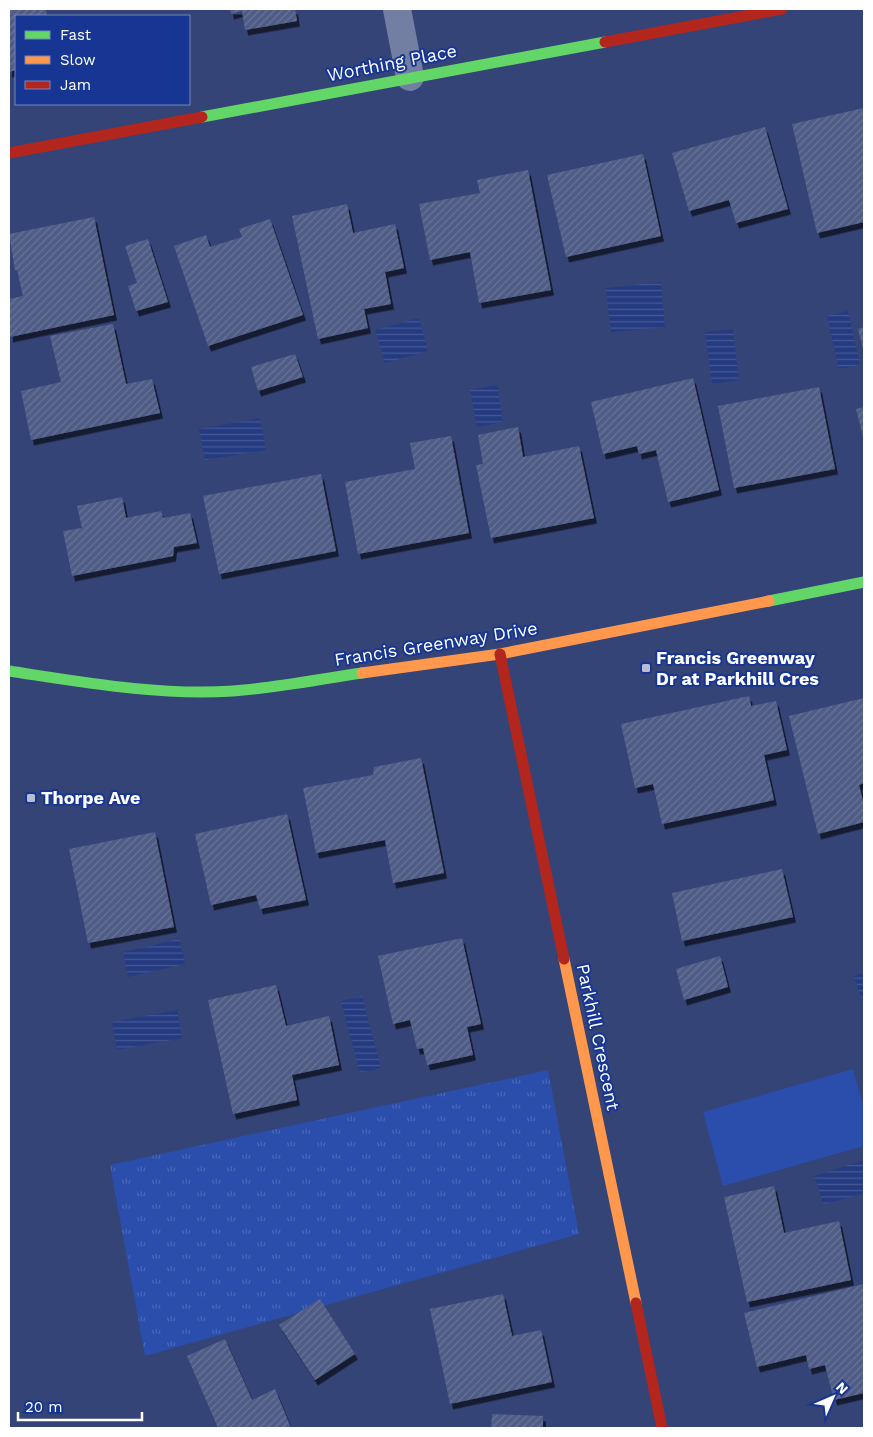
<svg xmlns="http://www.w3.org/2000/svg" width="873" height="1437" font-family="'Work Sans',sans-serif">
	<defs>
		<pattern id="grass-tufts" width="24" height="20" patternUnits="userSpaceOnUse" patternTransform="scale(1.25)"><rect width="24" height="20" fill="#2b4dab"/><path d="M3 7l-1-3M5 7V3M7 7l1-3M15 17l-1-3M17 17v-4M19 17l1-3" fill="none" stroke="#4b68b8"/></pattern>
		<pattern id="water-rules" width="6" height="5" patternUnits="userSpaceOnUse" patternTransform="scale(1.25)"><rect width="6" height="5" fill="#253b81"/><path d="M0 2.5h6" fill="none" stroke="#465894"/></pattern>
		<pattern id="building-hatch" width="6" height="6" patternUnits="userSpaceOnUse" patternTransform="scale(1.25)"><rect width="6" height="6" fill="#4f5c86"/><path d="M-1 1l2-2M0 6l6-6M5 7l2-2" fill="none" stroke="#697498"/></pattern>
		<filter id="shadow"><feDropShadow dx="3" dy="5.5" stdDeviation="0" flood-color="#0009"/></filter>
	</defs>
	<rect width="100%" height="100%" fill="#344477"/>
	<path fill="url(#grass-tufts)" d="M548 1070 579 1234 145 1356 110 1165Z"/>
	<path fill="#2b4dab" d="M853 1069 864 1108V1146L723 1186 703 1112Z"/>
	<g fill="url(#water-rules)">
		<path d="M661 282 665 327 611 332 606 288Z"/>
		<path d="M848 311 860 365 839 369 827 316Z"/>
		<path d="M419 318 428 351 385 363 375 330Z"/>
		<path d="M733 329 739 380 712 384 705 332Z"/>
		<path d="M497 385 503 422 477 427 470 390Z"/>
		<path d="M260 418 266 450 205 460 199 429Z"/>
		<path d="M179 939 185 964 128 977 123 952Z"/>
		<path d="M864 973V996L861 998 854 976Z"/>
		<path d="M362 996 381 1068 360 1073 341 1001Z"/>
		<path d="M177 1010 182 1038 117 1050 112 1022Z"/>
		<path d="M864 1160V1193L824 1205 814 1176Z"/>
	</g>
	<g fill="url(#building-hatch)" filter="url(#shadow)">
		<path d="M9 9H46L47 16H16V70L9 72Z"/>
		<path d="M230 9H295L297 21 245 30 242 11 231 14Z"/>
		<path d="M864 108V222L817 233 792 124Z"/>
		<path d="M765 127 788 209 736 223 729 200 689 211 672 153Z"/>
		<path d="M643 154 661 236 566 257 547 175Z"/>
		<path d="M528 170 551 290 479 303 470 252 430 260 419 204 480 193 477 180Z"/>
		<path d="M347 204 353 233 395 224 404 268 385 272 391 304 364 309 368 328 318 339 292 216Z"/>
		<path d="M94 217 114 315 10 337 9 299 23 296 17 270H15L9 234Z"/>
		<path d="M270 219 303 315 208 346 174 246 206 235 210 247 242 237 239 229Z"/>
		<path d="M148 239 168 302 136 311 128 286 137 283 125 246Z"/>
		<path d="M113 324 126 384 152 379 160 413 31 440 21 391 61 382 50 336Z"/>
		<path d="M864 327V352L858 329Z"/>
		<path d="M295 354 303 377 258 391 251 367Z"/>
		<path d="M693 378 719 490 668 502 656 450 639 454 637 446 603 454 591 402Z"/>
		<path d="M819 387 835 469 734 488 718 406Z"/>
		<path d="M864 407V440L856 409Z"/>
		<path d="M518 427 523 457 579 446 594 518 491 538 476 465 483 464 478 435Z"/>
		<path d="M451 436 469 533 358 554 345 482 415 469 410 443Z"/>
		<path d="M321 474 336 551 219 574 203 496Z"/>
		<path d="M122 497 126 518 161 511 163 518 190 513 197 543 174 547 173 556 72 576 63 531 82 528 77 506Z"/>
		<path d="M749 696 751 706 776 701 787 750 764 755 774 800 662 824 653 784 635 788 621 724Z"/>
		<path d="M864 698V783L859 785 864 805V822L818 834 789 716Z"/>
		<path d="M421 758 444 873 393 883 385 840 316 853 303 788 373 775 374 767Z"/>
		<path d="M287 814 306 900 260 909 256 895 211 905 195 834Z"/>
		<path d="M155 832 174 927 88 943 69 849Z"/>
		<path d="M782 869 793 917 682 941 672 893Z"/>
		<path d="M462 938 481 1024 467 1027 473 1055 427 1065 423 1048 417 1049 410 1020 393 1024 378 956Z"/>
		<path d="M720 956 728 987 684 1000 676 969Z"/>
		<path d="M276 985 286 1026 329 1016 339 1065 292 1075 297 1100 233 1114 208 1000Z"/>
		<path d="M774 1186 784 1233 839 1221 851 1280 747 1302 724 1197Z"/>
		<path d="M864 1284V1393L834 1400 825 1365 809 1369 806 1355 757 1367 744 1313Z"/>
		<path d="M503 1294 512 1336 541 1330 552 1382 450 1404 430 1309Z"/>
		<path d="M320 1299 355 1354 315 1380 279 1325Z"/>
		<path d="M225 1339 252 1400 275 1389 291 1428H218L187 1356Z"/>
		<path d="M492 1414 543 1416V1428H491Z"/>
	</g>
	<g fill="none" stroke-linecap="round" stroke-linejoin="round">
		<path stroke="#727ea2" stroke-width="28" d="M397 9 410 77"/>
		<g stroke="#63d668" stroke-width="11">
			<path d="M202 117 605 42"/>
			<path d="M769 601 864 582"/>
			<path d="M9 671C82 682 159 696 233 691 276 688 320 679 362 673"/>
		</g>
		<g stroke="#ff974d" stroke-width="11">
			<path d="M362 673 500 654 769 601"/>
			<path d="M564 959 636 1303"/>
		</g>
		<g stroke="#b3261e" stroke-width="11">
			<path d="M605 42 782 9"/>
			<path d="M9 153 202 117"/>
			<path d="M500 654 564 959"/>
			<path d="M636 1303 662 1428"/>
		</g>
	</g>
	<g fill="#b8becf" stroke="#173694" stroke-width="2">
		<rect x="641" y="663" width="10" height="10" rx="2.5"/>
		<rect x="26" y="793" width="10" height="10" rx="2.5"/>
	</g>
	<g text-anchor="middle" stroke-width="4" stroke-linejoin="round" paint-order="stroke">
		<g font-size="18" fill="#fff" stroke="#173694">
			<text transform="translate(392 63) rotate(-11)" y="6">Worthing Place</text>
			<text transform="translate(436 644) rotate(-9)" y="6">Francis Greenway Drive</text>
			<text transform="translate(598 1037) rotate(78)" y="6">Parkhill Crescent</text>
		</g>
		<g font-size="18" font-weight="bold" fill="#fff" stroke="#173694" text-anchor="start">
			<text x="656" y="664">Francis Greenway<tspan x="656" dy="21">Dr at Parkhill Cres</tspan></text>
			<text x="41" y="804">Thorpe Ave</text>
		</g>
	</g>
	<rect width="873" height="1437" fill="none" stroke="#ffffff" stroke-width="20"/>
	<rect x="15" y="15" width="175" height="90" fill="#173694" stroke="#7486bf"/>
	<rect x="25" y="31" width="25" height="8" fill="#63d668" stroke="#7486bf"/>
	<text x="60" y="40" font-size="15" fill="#ffffff">Fast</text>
	<rect x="25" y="56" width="25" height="8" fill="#ff974d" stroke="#7486bf"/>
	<text x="60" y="65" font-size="15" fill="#ffffff">Slow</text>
	<rect x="25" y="81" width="25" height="8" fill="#b3261e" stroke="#7486bf"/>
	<text x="60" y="90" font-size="15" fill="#ffffff">Jam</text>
	<g transform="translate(833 1397) rotate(45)" stroke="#173694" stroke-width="4" paint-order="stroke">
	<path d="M0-4L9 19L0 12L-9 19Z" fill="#ffffff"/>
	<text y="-8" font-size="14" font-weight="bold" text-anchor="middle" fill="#ffffff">N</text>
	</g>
	<path d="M18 1412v8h124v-8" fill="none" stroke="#ffffff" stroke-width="2.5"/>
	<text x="25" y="1412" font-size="15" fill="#ffffff" stroke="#173694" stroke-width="4" paint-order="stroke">20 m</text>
</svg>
